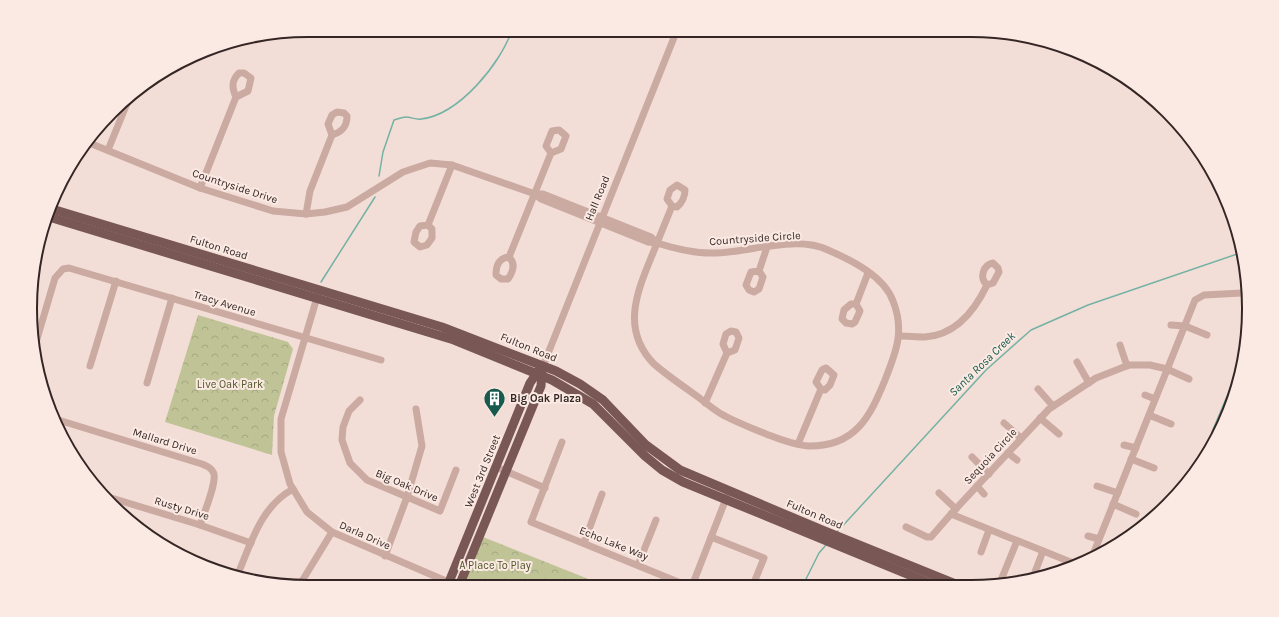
<svg xmlns="http://www.w3.org/2000/svg" width="1279" height="617" font-family="Karla,sans-serif">
	<defs>
		<pattern id="park-crowns" width="20" height="18" patternUnits="userSpaceOnUse"><rect width="20" height="18" fill="#bfc396"/><path d="M2 6a3 3 0 1 1 6 0M12 15a3 3 0 1 1 6 0" fill="none" stroke="#a5a781"/></pattern>
	</defs>
	<rect width="100%" height="100%" fill="#f3ded7"/>
	<g fill="url(#park-crowns)">
		<path d="M198 315 288 342 293 349 274 416 272 455 165 422Z"/>
		<path d="M483 537 606 586H463Z"/>
	</g>
	<g fill="none" stroke-linecap="round" stroke-linejoin="round">
		<g stroke="#73b2a4" stroke-width="1.5">
			<path d="M379 176 383 152 394 120C398 119 402 117 406 117 411 117 416 120 421 119 459 115 501 63 512 30"/>
			<path d="M321 282 375 197"/>
			<path d="M1209 448 1212 432 1244 356"/>
			<path d="M837 532 986 370 1031 330 1088 305 1243 252"/>
			<path d="M803 585 819 553 826 545"/>
		</g>
		<g stroke="#cbaaa2" stroke-width="7">
			<path d="M87 142 200 188 273 211 306 214 325 212 347 207 403 172 430 163 452 165 535 194 541 199 648 242 657 243"/>
			<path d="M108 150 130 96"/>
			<path d="M200 188 236 97 248 91 251 78 244 73H239C231 81 232 88 236 97"/>
			<path d="M535 194H543L651 237 657 243"/>
			<path d="M306 214 310 191 332 135C342 132 347 127 347 116L344 113 337 112 332 115 328 124 332 135"/>
			<path d="M428 225 432 229V238L427 245 420 247 414 242 416 232 420 226 428 225 452 165"/>
			<path d="M657 243C676 249 695 254 716 253 750 252 796 235 828 250 851 260 884 276 893 301 905 331 896 352 885 380 870 417 855 447 808 446 793 445 779 439 766 434 752 428 738 423 725 416 717 412 710 406 702 400 686 388 669 377 654 364 617 326 641 284 657 243Z"/>
			<path d="M657 243 672 206 677 207C682 203 685 196 685 190L677 185 670 190 667 199 672 206"/>
			<path d="M509 257C516 264 513 272 508 279H501L496 275C496 265 499 258 509 257L551 153 561 149 566 136 559 130 552 131 546 146 551 153"/>
			<path d="M759 271 763 277 759 289 754 292 749 290 746 285 751 272 759 271 767 247"/>
			<path d="M318 294 281 419V452L290 484 307 512 332 532 453 584"/>
			<path d="M856 304 860 311 855 322 852 324 846 323 842 319 844 310 851 304H856L868 273"/>
			<path d="M1171 325 1185 326 1207 335"/>
			<path d="M900 336C908 336 917 337 925 337 956 335 975 310 987 285L993 283 999 272 998 268 993 263C983 265 979 278 987 285"/>
			<path d="M1120 345 1127 366"/>
			<path d="M34 349 55 278 63 269 69 268 381 360"/>
			<path d="M1077 362 1089 383"/>
			<path d="M90 366 116 281"/>
			<path d="M543 366 677 30"/>
			<path d="M147 383 172 298"/>
			<path d="M1038 389 1053 406"/>
			<path d="M1145 395 1155 399"/>
			<path d="M360 400 349 411 343 427 342 440 350 463 367 480 440 511 456 470"/>
			<path d="M705 403 727 353 735 350 739 338 736 332 731 331 726 334 723 344 727 353"/>
			<path d="M1149 415 1171 424"/>
			<path d="M1040 418 1059 434"/>
			<path d="M55 419 202 464C207 466 212 468 214 474 216 485 204 513 200 525"/>
			<path d="M1004 423 1021 438"/>
			<path d="M562 442 531 522 688 586"/>
			<path d="M798 444 821 389 825 390 830 385 834 375 826 368 822 370 816 382 821 389"/>
			<path d="M1124 445 1136 448"/>
			<path d="M1008 453 1017 460"/>
			<path d="M972 457 989 474"/>
			<path d="M1131 459 1154 468"/>
			<path d="M496 467 545 488"/>
			<path d="M977 486 984 494"/>
			<path d="M1097 486 1118 493"/>
			<path d="M939 493 956 509"/>
			<path d="M105 496 200 525 251 543"/>
			<path d="M1113 504 1136 514"/>
			<path d="M906 527 927 537H931L951 514"/>
			<path d="M1088 536 1099 539"/>
			<path d="M711 537 764 558 753 585"/>
			<path d="M584 543 602 494"/>
			<path d="M981 552 989 530"/>
			<path d="M385 556 407 497 422 446 416 409"/>
			<path d="M1092 557 1195 300 1204 295 1242 293"/>
			<path d="M638 565 656 520"/>
			<path d="M1078 565 951 514 1049 409 1096 378 1129 365H1150L1167 369 1189 379"/>
			<path d="M1035 572 1043 551"/>
			<path d="M237 576C251 544 260 507 293 489"/>
			<path d="M999 585 1017 541"/>
			<path d="M299 586 332 532"/>
			<path d="M692 586 729 491"/>
		</g>
		<g stroke="#795755" stroke-width="9">
			<path d="M52 209 442 327 556 371 580 384 603 400 646 445 680 470 822 530 958 585"/>
			<path d="M49 217 454 340 552 380 593 404 645 456 662 470 683 482 934 585"/>
			<path d="M459 586 541 386 542 371"/>
			<path d="M447 587 530 383 539 370"/>
		</g>
	</g>
	<defs>
		<symbol id="building-pin" viewBox="-11 -11 22 30"><path d="M0 17L-7.5 6A9.5 9.5 0 1 1 7.5 6Z" fill="#185a4d" stroke="#faeae3"/><path d="M-4-6H4V6H1V3H-1V6H-4ZM-2.5-4.3h1.7v1.8h-1.7ZM.8-4.3h1.7v1.8H.8ZM-2.5-1h1.7V.8h-1.7ZM.8-1h1.7V.8H.8Z" fill="#fff"/></symbol>
	</defs>
	<g fill-rule="evenodd">
		<use href="#building-pin" x="482" y="386" width="25" height="34"/>
	</g>
	<g text-anchor="middle" stroke-width="4" stroke-linejoin="round" paint-order="stroke">
		<g font-size="11" fill="#352625" stroke="#faeae3">
			<text transform="translate(235 186) rotate(18)" y="4">Countryside Drive</text>
			<text transform="translate(597 198) rotate(-68)" y="4">Hall Road</text>
			<text transform="translate(755 238) rotate(-4)" y="4">Countryside Circle</text>
			<text transform="translate(219 247) rotate(17)" y="4">Fulton Road</text>
			<text transform="translate(225 303) rotate(17)" y="4">Tracy Avenue</text>
			<text transform="translate(529 347) rotate(22)" y="4">Fulton Road</text>
			<text transform="translate(165 441) rotate(17)" y="4">Mallard Drive</text>
			<text transform="translate(990 456) rotate(-47)" y="4">Sequoia Circle</text>
			<text transform="translate(482 471) rotate(-68)" y="4">West 3rd Street</text>
			<text transform="translate(407 485) rotate(23)" y="4">Big Oak Drive</text>
			<text transform="translate(182 508) rotate(17)" y="4">Rusty Drive</text>
			<text transform="translate(815 514) rotate(23)" y="4">Fulton Road</text>
			<text transform="translate(365 535) rotate(24)" y="4">Darla Drive</text>
			<text transform="translate(614 543) rotate(22)" y="4">Echo Lake Way</text>
		</g>
		<g font-size="11" fill="#505527" stroke="#faeae3">
			<text x="230" y="388">Live Oak Park</text>
			<text x="495" y="569">A Place To Play</text>
		</g>
		<g font-size="11" font-weight="bold" fill="#352625" stroke="#faeae3" text-anchor="start">
			<text x="510" y="402">Big Oak Plaza</text>
		</g>
		<g font-size="12" font-style="italic" fill="#185a4d" stroke="#faeae3">
			<text transform="translate(982 364) rotate(-44)" y="4">Santa Rosa Creek</text>
		</g>
	</g>
	<path d="M0 0H1279V617H0ZM308 37H971A271 271 0 0 1 1242 308V309A271 271 0 0 1 971 580H308A271 271 0 0 1 37 309V308A271 271 0 0 1 308 37Z" fill="#faeae3" fill-rule="evenodd"/>
	<path fill="none" stroke="#352625" stroke-width="2" d="M308 37H971A271 271 0 0 1 1242 308V309A271 271 0 0 1 971 580H308A271 271 0 0 1 37 309V308A271 271 0 0 1 308 37Z"/>
</svg>
